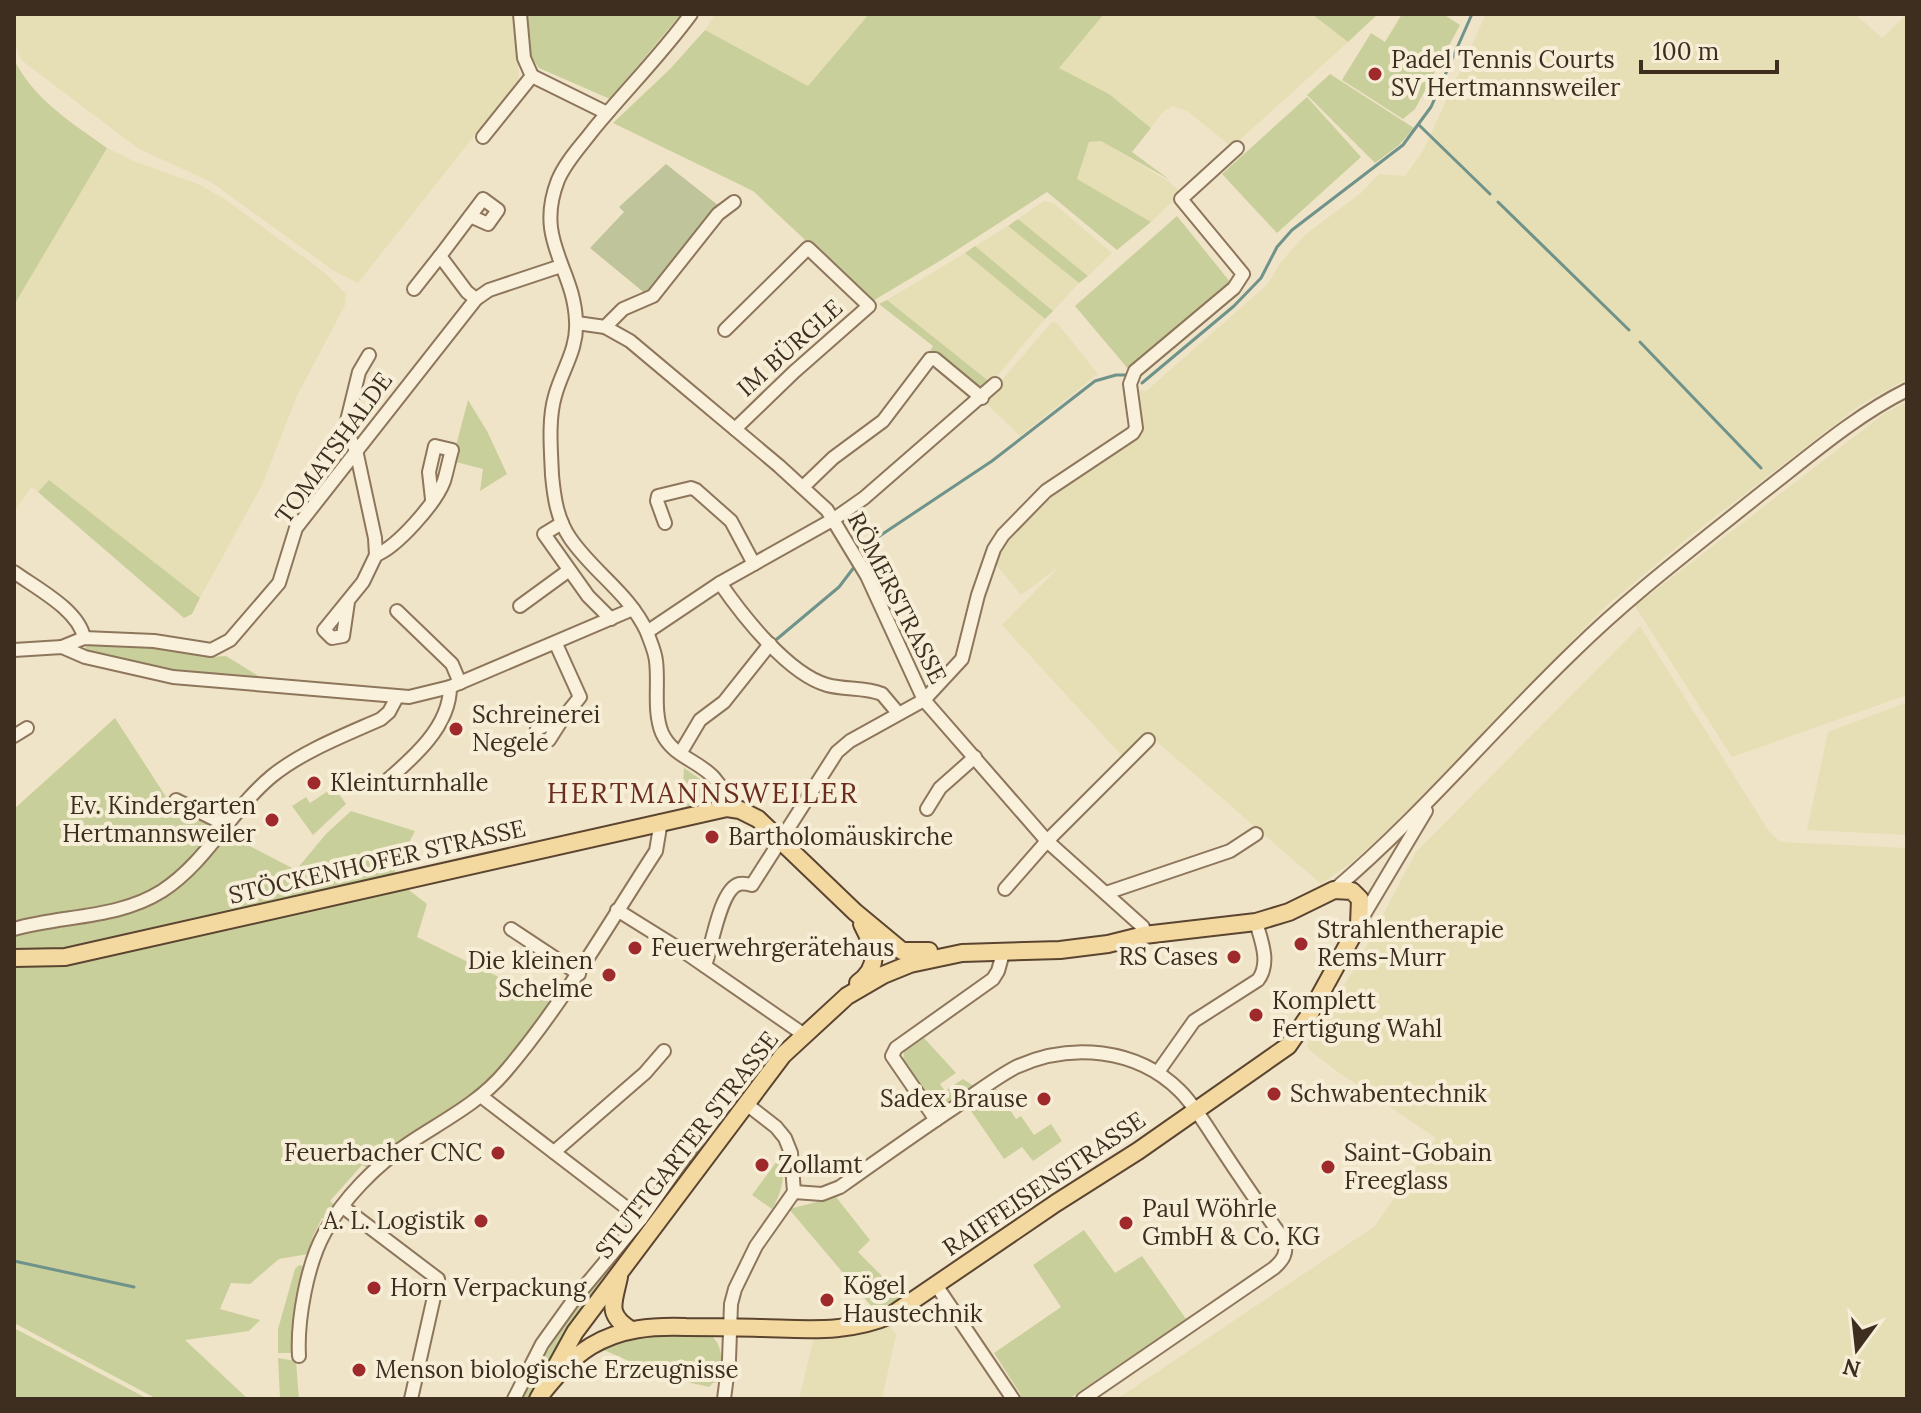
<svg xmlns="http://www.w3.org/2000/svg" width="1921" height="1413" font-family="Lora,serif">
	<rect width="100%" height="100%" fill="#f0e4c8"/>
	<g fill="#e6deb5">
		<path d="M14 14H514L519 79 358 283 334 271 211 182 139 149 21 60 14 42Z"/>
		<path d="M715 14H869L808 86 705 30Z"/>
		<path d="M1104 14H1312L1348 42 1232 147 1187 111 1173 106 1163 112 1151 128 1109 94 1058 68Z"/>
		<path d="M1486 14H1855L1882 38 1903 18 1902 14H1907V379L1860 405 1689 537 1606 606 1392 826 1351 863 1321 884 1148 734 1124 758 1002 625 1060 566 1021 595 994 562 996 552 1067 481 1141 434 1137 390 1146 391 1267 285 1280 263 1306 234 1361 193 1379 174 1405 176 1423 151Z"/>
		<path d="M1095 140 1101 141 1168 181 1178 190V196L1151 222 1077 179 1089 142Z"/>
		<path d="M107 148 133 161 198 184 226 200 325 273 346 294 345 305 297 396 262 485 200 598 49 480 38 492 31 487 14 512V303Z"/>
		<path d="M1044 201 1053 203 1112 253 1088 276 1018 219Z"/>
		<path d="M1008 226 1079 283 1053 311 975 246Z"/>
		<path d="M965 253 1045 319 991 383 887 300Z"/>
		<path d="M1052 322 1058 324 1098 374 1020 436 984 401Z"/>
		<path d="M1907 402V695L1732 757 1635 606 1885 413Z"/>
		<path d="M1640 626 1768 830 1780 842 1907 848V1399H1117L1375 1226 1436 1138 1338 1072 1309 1050 1307 1045 1355 968 1416 852Z"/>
		<path d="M1907 702V835L1807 830 1828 732Z"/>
		<path d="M890 1325 896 1335 882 1399H799L814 1337 852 1336Z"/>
	</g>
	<g fill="#c9cf9b">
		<path d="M520 14H681L610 99 539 68 531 57 524 58Z"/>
		<path d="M869 14H1104L1059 68 1109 94 1151 128 1132 152 1170 180 1101 141 1089 142 1077 179 1151 222 1117 250 1047 192 943 259 871 302 753 191 613 123 670 69 705 30 808 86Z"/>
		<path d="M1312 14H1378L1348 42Z"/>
		<path d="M1402 14H1443L1460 25 1415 109 1403 119 1342 80 1371 33 1385 42Z"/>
		<path d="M14 59C32 98 72 123 107 148L14 305Z"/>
		<path d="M1330 74 1414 128 1399 145 1375 163 1307 95Z"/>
		<path d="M1307 97 1361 157 1277 233 1222 174Z"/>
		<path d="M1177 216 1231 283 1129 370 1075 306Z"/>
		<path d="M1018 219 1088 276 1079 283 1008 226Z"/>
		<path d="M975 246 1053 311 1045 319 965 253Z"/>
		<path d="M887 300 991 383 982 392 930 351 933 346 879 304Z"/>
		<path d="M468 400 487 431 507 474 480 491 483 469 452 461Z"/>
		<path d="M49 480 200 598 192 614 184 618 38 492Z"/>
		<path d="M86 643 154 648 210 657 226 656 260 677C200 679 144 666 85 654Z"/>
		<path d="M115 718 172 806 296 870 326 834 351 811 415 831 392 877 427 904 417 937 554 1004 489 1083 370 1170 362 1165 330 1201 337 1207 329 1218H322L313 1236 308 1254 279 1259 250 1284 231 1283 220 1309 260 1320 249 1331 185 1340 248 1399H157L14 1323V809Z"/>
		<path d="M684 768 715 789C711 807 697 807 681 810Z"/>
		<path d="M334 787 346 804 313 835 292 806 306 797 310 803Z"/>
		<path d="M924 1038 956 1073 940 1084 945 1091 963 1079 977 1088 940 1111 930 1107 933 1103 903 1062 904 1052Z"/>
		<path d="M996 1089 1016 1119 1021 1116 1034 1135 1051 1124 1062 1141 1033 1161 1022 1147 1004 1159 969 1108Z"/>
		<path d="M783 1153C785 1174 783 1191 772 1209L752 1195Z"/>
		<path d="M666 1193 670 1196 533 1399H520L568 1316Z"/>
		<path d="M836 1197 870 1240 858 1252 884 1278 890 1277 905 1294 901 1300 877 1313 789 1209Z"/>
		<path d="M1084 1230 1115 1273 1142 1256 1186 1319 1069 1399H1021L1019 1396 1021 1395 994 1353 1061 1307 1033 1265Z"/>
		<path d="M299 1265 306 1267 307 1272 294 1325 292 1353H278V1329L295 1269Z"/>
		<path d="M14 1328 148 1399H14Z"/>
		<path d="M704 1332C725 1340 722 1362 720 1382L713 1383 709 1387 665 1377 597 1347 617 1337Z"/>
		<path d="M278 1358 296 1361 299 1399H275L280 1397Z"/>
	</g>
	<path fill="#bfc49a" d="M666 164 719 206 647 295 590 248 624 212 619 207Z"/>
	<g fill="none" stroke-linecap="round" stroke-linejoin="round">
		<g stroke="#6f938a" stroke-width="3">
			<path d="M1419 125 1490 194"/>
			<path d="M1498 202 1629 330"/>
			<path d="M1640 342 1761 468"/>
			<path d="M1142 383 1234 306 1261 278 1277 247 1292 230 1403 145 1431 107 1472 14"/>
			<path d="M860 560 878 537 992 461 1095 381 1116 375H1128"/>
			<path d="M777 639 839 587 855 566"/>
			<path d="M14 1261 134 1287"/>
		</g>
		<defs>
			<g id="minor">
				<path d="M520 14 524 58 532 76"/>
				<path d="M691 14C661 55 625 91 593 130 581 146 566 161 558 180 534 241 574 267 576 321 578 349 562 370 555 396 548 420 551 450 552 475 554 497 557 519 570 538 593 572 629 593 647 632 650 641 655 651 656 661 659 684 653 711 662 733 677 766 721 760 727 808"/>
				<path d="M532 76 607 113"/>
				<path d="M483 137 532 76"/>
				<path d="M470 216 488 224 498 210 483 199 440 256 467 292 476 299"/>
				<path d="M414 289 440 256"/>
				<path d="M577 323 605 327 630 341 779 466 827 510 867 576 924 700 1047 841 1143 927 1144 935"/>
				<path d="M605 327 623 309 653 296 718 214 734 202"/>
				<path d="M725 330 808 248 869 306 794 372 735 429"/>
				<path d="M803 487 833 458 883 421 930 359H935L982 398"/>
				<path d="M562 523 544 534 588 596 611 619"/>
				<path d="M665 523 657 501 658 496 691 488 696 490 731 521 754 564"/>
				<path d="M376 555C397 547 436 503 444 481 447 471 449 460 452 450L435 446 429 472 432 499"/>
				<path d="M14 572C36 588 79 610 84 638"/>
				<path d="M720 583C742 615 788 674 827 685 845 690 865 687 882 694L898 713"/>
				<path d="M348 602 343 636 332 638 324 630 363 582 376 555 375 538 356 450 345 429 359 372 369 355"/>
				<path d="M520 606 568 571"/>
				<path d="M397 611 452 664 460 683"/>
				<path d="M647 632 720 583 834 519 864 498 995 384"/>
				<path d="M556 644 580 697 563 718 537 729 534 740 544 743 549 740 563 718"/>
				<path d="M62 647 84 638 154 641 211 650 230 640 279 583 296 528 476 299 489 290 561 266"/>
				<path d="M14 650 62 647 85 657 173 677 409 697 450 687 633 609"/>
				<path d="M14 736 27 728"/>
				<path d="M681 752 700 720 724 702 770 644"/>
				<path d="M384 783C412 759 450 727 450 687"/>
				<path d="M176 800 226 825"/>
				<path d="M927 809 940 788 975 757"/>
				<path d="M1005 889 1047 841 1148 740"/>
				<path d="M1334 890C1420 817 1493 729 1574 651 1632 594 1696 546 1759 495 1807 458 1853 417 1907 390"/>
				<path d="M1106 893 1230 851 1256 834"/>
				<path d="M617 910 686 953 803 1034"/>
				<path d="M1359 923 1426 811"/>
				<path d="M14 929C62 915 118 919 162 891 207 862 231 810 272 776 303 751 345 735 381 719L389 712 397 697"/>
				<path d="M511 929 579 974"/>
				<path d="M705 966C711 949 720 889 739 884 743 883 748 884 752 885L837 752 850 741 924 700 962 659 978 595 994 549 1003 535 1046 491 1133 433 1136 428 1130 384 1135 371 1234 288 1243 274 1181 199 1237 148"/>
				<path d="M1158 1072 1194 1021 1258 980C1271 963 1261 940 1256 922"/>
				<path d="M482 1097 641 1219"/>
				<path d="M936 1120 892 1056 896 1048 993 979 998 971 1003 953"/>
				<path d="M554 1152 645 1073 664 1051"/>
				<path d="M794 1192 822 1194 840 1187C878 1160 916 1133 955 1107 975 1094 995 1078 1016 1067 1070 1042 1137 1048 1180 1091 1195 1106 1207 1127 1219 1145 1240 1177 1262 1209 1284 1240 1288 1253 1283 1260 1274 1268L1083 1399"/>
				<path d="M343 1207 438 1279 411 1399"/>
				<path d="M936 1285 1013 1399"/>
				<path d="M299 1356C297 1320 307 1264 325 1232 343 1199 376 1165 408 1144 442 1121 478 1104 505 1072 563 1004 607 926 656 851L661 821"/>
				<path d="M514 1399 542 1344 575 1298 641 1219 696 1141"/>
				<path d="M724 1399 729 1360 731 1304 735 1289 756 1246 794 1192 791 1153 785 1138 776 1127 745 1103"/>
			</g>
			<g id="major">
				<path d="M14 958 65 957 727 808 740 810 758 819 855 912 902 951H929"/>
				<path d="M858 983C882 965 874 947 862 924"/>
				<path d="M619 1277C614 1302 605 1314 631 1330"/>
				<path d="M538 1399 575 1332 783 1055 847 996 883 975 910 964 962 953 1060 950 1108 944 1144 935 1256 922 1289 912 1334 890 1352 891 1360 899 1359 924 1308 1017 1288 1046 1138 1151 1056 1203 893 1314C849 1334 806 1329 760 1328 735 1327 711 1327 686 1327 652 1326 621 1328 591 1346 570 1359 554 1378 539 1397"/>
			</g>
		</defs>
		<use href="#minor" stroke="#8d765c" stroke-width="16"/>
		<use href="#major" stroke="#5b4430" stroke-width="20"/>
		<use href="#minor" stroke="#faf1dc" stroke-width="12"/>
		<use href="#major" stroke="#f3d9a0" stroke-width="16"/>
	</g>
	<g fill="#9e2a2b" stroke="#f7eed8" stroke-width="3">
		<circle cx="1375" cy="74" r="8"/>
		<circle cx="456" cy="729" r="8"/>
		<circle cx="314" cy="783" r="8"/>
		<circle cx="272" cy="820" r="8"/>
		<circle cx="712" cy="837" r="8"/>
		<circle cx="1301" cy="944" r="8"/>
		<circle cx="635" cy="948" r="8"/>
		<circle cx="1234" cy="957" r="8"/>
		<circle cx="609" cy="975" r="8"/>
		<circle cx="1256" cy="1015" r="8"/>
		<circle cx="1274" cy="1094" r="8"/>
		<circle cx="1044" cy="1099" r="8"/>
		<circle cx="498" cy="1153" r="8"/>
		<circle cx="762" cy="1165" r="8"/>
		<circle cx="1328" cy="1167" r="8"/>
		<circle cx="481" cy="1221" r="8"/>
		<circle cx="1126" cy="1223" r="8"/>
		<circle cx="374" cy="1288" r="8"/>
		<circle cx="827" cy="1300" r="8"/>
		<circle cx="359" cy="1370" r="8"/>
	</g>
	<g text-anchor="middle" stroke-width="8" stroke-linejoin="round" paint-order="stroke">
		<g font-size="24" fill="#3d2e20" stroke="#f7eed8" text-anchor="start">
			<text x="1391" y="68">Padel Tennis Courts<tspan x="1391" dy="28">SV Hertmannsweiler</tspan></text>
			<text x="472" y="723">Schreinerei<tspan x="472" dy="28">Negele</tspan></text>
			<text x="330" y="791">Kleinturnhalle</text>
			<text x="256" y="814" text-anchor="end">Ev. Kindergarten<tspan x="256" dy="28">Hertmannsweiler</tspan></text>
			<text x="728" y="845">Bartholomäuskirche</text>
			<text x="1317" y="938">Strahlentherapie<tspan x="1317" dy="28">Rems-Murr</tspan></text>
			<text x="651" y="956">Feuerwehrgerätehaus</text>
			<text x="1218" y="965" text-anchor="end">RS Cases</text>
			<text x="593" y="969" text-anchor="end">Die kleinen<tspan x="593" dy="28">Schelme</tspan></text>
			<text x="1272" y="1009">Komplett<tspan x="1272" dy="28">Fertigung Wahl</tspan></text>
			<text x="1290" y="1102">Schwabentechnik</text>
			<text x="1028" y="1107" text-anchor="end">Sadex Brause</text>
			<text x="482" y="1161" text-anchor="end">Feuerbacher CNC</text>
			<text x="1344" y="1161">Saint-Gobain<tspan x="1344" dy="28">Freeglass</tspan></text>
			<text x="778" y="1173">Zollamt</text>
			<text x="1142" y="1217">Paul Wöhrle<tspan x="1142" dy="28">GmbH &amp; Co. KG</tspan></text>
			<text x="465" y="1229" text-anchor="end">A. L. Logistik</text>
			<text x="843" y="1294">Kögel<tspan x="843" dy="28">Haustechnik</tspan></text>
			<text x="390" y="1296">Horn Verpackung</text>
			<text x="375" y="1378">Menson biologische Erzeugnisse</text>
		</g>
		<g font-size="24" fill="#3d2e20" stroke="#f7eed8">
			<text transform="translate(790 348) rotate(-42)" y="8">IM BÜRGLE</text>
			<text transform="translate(334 448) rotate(-54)" y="8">TOMATSHALDE</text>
			<text transform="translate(897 598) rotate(63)" y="8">RÖMERSTRASSE</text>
			<text transform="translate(377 862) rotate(-13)" y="8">STÖCKENHOFER STRASSE</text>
			<text transform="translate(687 1145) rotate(-52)" y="8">STUTTGARTER STRASSE</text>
			<text transform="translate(1044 1184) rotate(-34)" y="8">RAIFFEISENSTRASSE</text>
		</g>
		<g font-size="28" letter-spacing="2" fill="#6b2e1e" stroke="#f7eed8">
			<text x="703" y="803">HERTMANNSWEILER</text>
		</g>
	</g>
	<rect width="1921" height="1413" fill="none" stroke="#3d2e20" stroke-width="32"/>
	<g transform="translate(1857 1349) rotate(195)" stroke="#f7eed8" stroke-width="6" paint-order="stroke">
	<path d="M0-6L14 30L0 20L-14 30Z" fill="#3d2e20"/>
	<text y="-12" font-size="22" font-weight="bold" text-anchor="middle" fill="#3d2e20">N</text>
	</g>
	<path d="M1641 60v12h136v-12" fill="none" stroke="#3d2e20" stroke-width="4"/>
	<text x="1653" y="60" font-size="24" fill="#3d2e20" stroke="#f7eed8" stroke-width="6" paint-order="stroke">100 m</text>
</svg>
